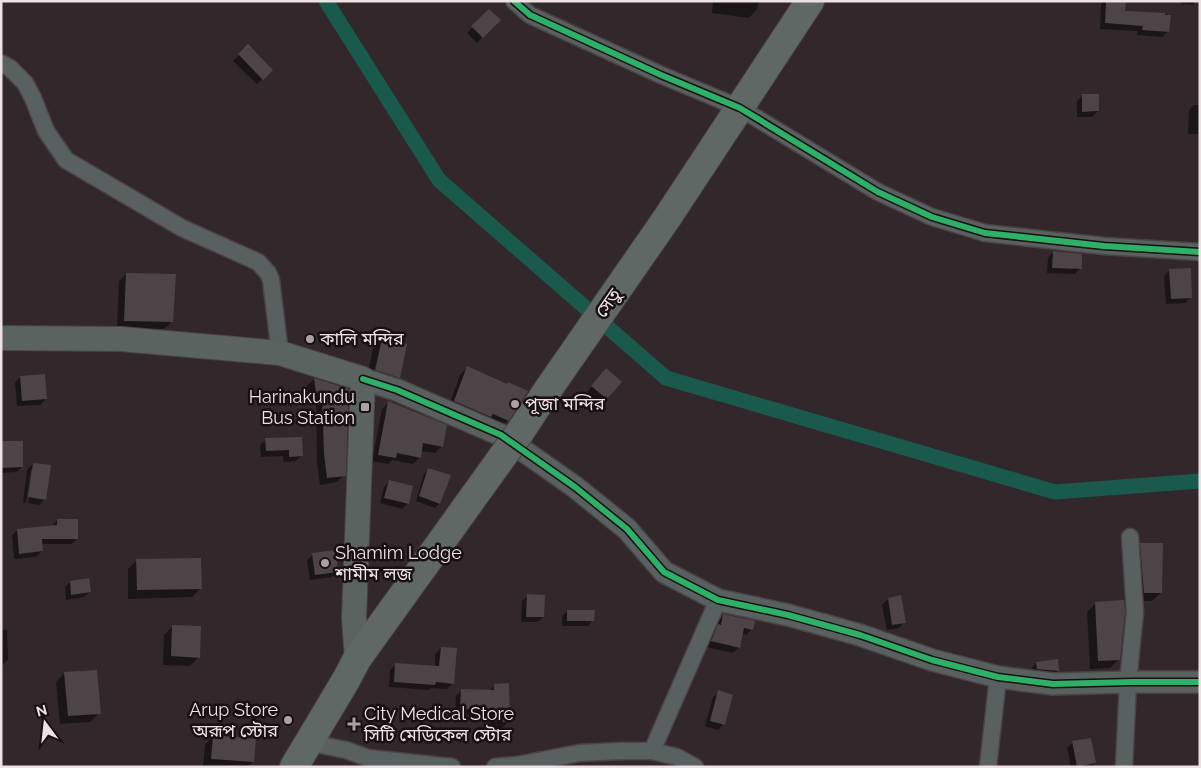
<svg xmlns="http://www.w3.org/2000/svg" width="1201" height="768" font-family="Raleway,'Noto Sans Bengali',sans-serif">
	<rect width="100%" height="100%" fill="#32282b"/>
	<g fill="#0007">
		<path d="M713 1H759L757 9 749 18 712 13Z"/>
		<path d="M1104 1H1125L1124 12 1169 15 1168 31 1162 37 1137 35 1138 31 1100 29 1101 4Z"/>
		<path d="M1181 1H1196L1193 5 1181 4Z"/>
		<path d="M489 10 499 20 477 43 467 33Z"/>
		<path d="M248 46 272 70 257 84 233 61Z"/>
		<path d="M1083 95 1098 111 1092 117H1077V101Z"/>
		<path d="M1194 105H1200V134H1188L1189 110Z"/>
		<path d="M1053 252 1080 268 1075 274 1047 273 1048 258Z"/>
		<path d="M1170 270 1191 297 1185 303 1166 304 1164 276Z"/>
		<path d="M126 274 172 322 164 329 117 328 119 281Z"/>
		<path d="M382 340 399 377 390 386 367 378 373 349Z"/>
		<path d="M467 368 508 420 501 427 448 408 460 375Z"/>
		<path d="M600 376 606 398 601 403 587 392Z"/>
		<path d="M20 377 46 399 40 405 17 406 15 383Z"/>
		<path d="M314 379 348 390 344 475 337 482 320 485 317 462 316 401 309 400 307 386Z"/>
		<path d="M389 402 442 446 435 453 421 451 420 457 413 464 392 460 388 464 372 461 382 409Z"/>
		<path d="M301 438V456L296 461 284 462 283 456 261 457 260 445 266 440Z"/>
		<path d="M1 442 22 467 16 472 1 473Z"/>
		<path d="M33 464 45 499 39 505 28 503 33 469H31L26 503H23L27 470Z"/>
		<path d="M428 470 449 476 439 504 435 508 416 501 424 474Z"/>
		<path d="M389 482 408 503 402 509 380 503 384 487Z"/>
		<path d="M57 520 77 539 71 544H41L42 551 36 557 14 559 12 535 18 530 52 526Z"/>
		<path d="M1141 544 1161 593 1152 601H1135L1132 553Z"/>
		<path d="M313 555 337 572 332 577 310 580 307 560Z"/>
		<path d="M136 561 201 588 192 597 128 599V569Z"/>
		<path d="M70 582 90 592 84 597 66 600 65 587Z"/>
		<path d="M528 596 543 617 538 622H521L522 601Z"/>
		<path d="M900 597 904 622 899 628 887 630 882 605 888 599Z"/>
		<path d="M1096 603 1119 659 1110 668 1090 669 1087 612Z"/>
		<path d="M567 611 593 620 588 626H562V617Z"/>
		<path d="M724 615 752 629 746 635 742 634 739 647 733 653 706 647 713 631 716 628 718 621Z"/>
		<path d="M173 626 199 657 190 666 163 665 164 635Z"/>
		<path d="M1 630H7L8 660 1 666Z"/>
		<path d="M441 648 453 683 447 689 431 688 429 690 389 687 390 670 396 665 435 667V654Z"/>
		<path d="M1036 663 1058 671 1052 676 1031 675V669Z"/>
		<path d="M65 673 99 713 90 722 60 724 56 682Z"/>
		<path d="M495 685 509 721 503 727H490V715H455L456 696 461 691H489Z"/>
		<path d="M719 692 723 724 718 730 705 726 713 697Z"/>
		<path d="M213 736 253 762 248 767H203L205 745Z"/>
		<path d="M1073 742 1095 763 1091 767H1071L1067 748Z"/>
	</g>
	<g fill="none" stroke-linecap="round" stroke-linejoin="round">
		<path stroke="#1a5a4d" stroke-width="15" d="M326 1 439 180 666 378 1055 492 1200 481"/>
	</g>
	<g fill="#4c4446">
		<path d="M1106 1H1126L1125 11 1165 13V15H1171L1169 32 1142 30 1143 26 1105 23Z"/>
		<path d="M489 9 501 20 483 38 471 26Z"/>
		<path d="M248 44 273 70 263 80 238 54Z"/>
		<path d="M1082 94H1099V111L1082 112Z"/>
		<path d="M1053 251 1082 254V269L1052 268Z"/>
		<path d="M1191 268 1192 298 1171 299 1169 269Z"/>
		<path d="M126 273 176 274 173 322 124 321Z"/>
		<path d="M382 339 407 344 400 378 375 370Z"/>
		<path d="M467 366 507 384 508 382 528 391 509 421 493 414 491 417 454 401Z"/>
		<path d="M606 368 622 382 607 399 591 386Z"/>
		<path d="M45 374 47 399 22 401 20 376Z"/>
		<path d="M314 378 349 389 346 476 327 478 324 454 322 394 316 393Z"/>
		<path d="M388 401 447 425 443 447 423 443 421 458 397 453 396 458 378 455Z"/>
		<path d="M302 437 303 456 289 457V450L266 451 265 438Z"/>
		<path d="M1 441H23V467L1 468Z"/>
		<path d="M33 463 51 465 46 500 28 497Z"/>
		<path d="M428 468 451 475 440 504 419 496Z"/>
		<path d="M389 480 413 486 409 504 384 498Z"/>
		<path d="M57 519H78V539H42L43 551 19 554 17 529 57 525Z"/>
		<path d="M1140 543H1163L1162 593H1144Z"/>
		<path d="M336 550 338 572 315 575 312 553Z"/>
		<path d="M201 558 202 589 137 590 136 559Z"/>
		<path d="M89 578 91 592 71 595 70 581Z"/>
		<path d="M527 594 545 595 544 617H526Z"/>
		<path d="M901 595 906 623 892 625 888 598Z"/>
		<path d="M1124 600 1125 612 1120 660 1098 661 1095 602Z"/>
		<path d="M567 610H595L594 621H567Z"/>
		<path d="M723 614 755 621 753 630 744 628 740 648 711 641 718 624 721 625Z"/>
		<path d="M172 625 201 626 200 658 171 656Z"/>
		<path d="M441 647 457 648 454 684 436 682 435 685 394 682 395 663 439 666Z"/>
		<path d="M1058 659 1059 671 1037 669 1036 662Z"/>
		<path d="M97 670 101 714 68 716 64 672Z"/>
		<path d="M509 683 510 722H495V710L460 709 461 689 494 690V684Z"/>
		<path d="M718 690 733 695 725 725 710 721Z"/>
		<path d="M213 735 256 739 254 762 211 759Z"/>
		<path d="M1091 738 1096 763 1077 767 1072 741Z"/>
	</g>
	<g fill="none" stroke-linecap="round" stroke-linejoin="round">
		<defs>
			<g id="minor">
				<path d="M514 1 530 15 661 75 740 108 878 192 932 217 985 233 1104 246 1200 252"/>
				<path d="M1 63 10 68 25 83 33 98 46 131 66 160 182 228 258 262 268 273 271 280 280 353"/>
				<path d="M310 740 321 745 346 750 368 758 452 767"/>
				<path d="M652 751 718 600"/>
				<path d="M495 767 517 765 579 753 621 751H652L677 757 695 767"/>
				<path d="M988 767 998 677"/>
				<path d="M1124 767 1128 682 1135 612 1130 537"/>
			</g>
			<path id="tertiary" d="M363 379 397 390 501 435 575 487 627 529 664 572 718 600 788 615 860 635 932 660 998 677 1053 684 1132 682H1200"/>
			<path id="secondary" d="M1 338 121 339 280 353 363 379 354 618 357 659"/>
			<g id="trunk">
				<path d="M520 432 549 388 667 218 810 1"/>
				<path d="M294 767 346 680 357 659 505 453"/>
			</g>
		</defs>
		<use href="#minor" stroke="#4b4346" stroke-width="19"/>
		<use href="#tertiary" stroke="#4b4346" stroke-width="24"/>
		<use href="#secondary" stroke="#4b4346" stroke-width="26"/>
		<use href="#trunk" stroke="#4b4346" stroke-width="30"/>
		<use href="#minor" stroke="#58615f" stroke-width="16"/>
		<use href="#tertiary" stroke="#58615f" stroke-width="21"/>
		<use href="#secondary" stroke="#5b6361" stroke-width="24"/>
		<use href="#trunk" stroke="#606866" stroke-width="28"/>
		<defs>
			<path id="trunk-bridge" d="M505 453 520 432"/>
		</defs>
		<use href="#trunk-bridge" stroke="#4b4346" stroke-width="30" stroke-linecap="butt"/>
		<use href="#trunk-bridge" stroke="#606866" stroke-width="28"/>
		<defs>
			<g id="cycleway">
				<path d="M514 1 530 15 661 75 740 108 878 192 932 217 985 233 1104 246 1200 252"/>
				<path d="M363 379 397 390 501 435 575 487 627 529 664 572 718 600 788 615 860 635 932 660 998 677 1053 684 1132 682H1200"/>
			</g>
		</defs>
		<use href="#cycleway" stroke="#181012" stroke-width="9"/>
		<use href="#cycleway" stroke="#2db169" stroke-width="6"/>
	</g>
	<g fill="#aca0a3" stroke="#181012" stroke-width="2">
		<circle cx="310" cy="339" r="5"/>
		<circle cx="515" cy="404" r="5"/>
		<rect x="360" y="402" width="10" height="10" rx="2.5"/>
		<circle cx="325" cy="563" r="5"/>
		<circle cx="288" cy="720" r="5"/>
		<path d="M351.5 716.5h5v5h5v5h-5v5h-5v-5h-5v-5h5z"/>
	</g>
	<g text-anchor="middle" stroke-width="5" stroke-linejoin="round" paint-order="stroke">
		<g font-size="18" fill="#ede1e4" stroke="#181012">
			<text transform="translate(608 303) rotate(-55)" y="6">সেতু</text>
		</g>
		<g font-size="18" fill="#ede1e4" stroke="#181012" text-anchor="start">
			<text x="320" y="345">কালি মন্দির</text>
			<text x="355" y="403" text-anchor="end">Harinakundu<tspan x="355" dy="21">Bus Station</tspan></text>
			<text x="525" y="410">পূজা মন্দির</text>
			<text x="335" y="559">Shamim Lodge<tspan x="335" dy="21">শামীম লজ</tspan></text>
			<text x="278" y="716" text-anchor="end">Arup Store<tspan x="278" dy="21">অরূপ স্টোর</tspan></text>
			<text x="364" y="720">City Medical Store<tspan x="364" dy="21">সিটি মেডিকেল স্টোর</tspan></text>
		</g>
	</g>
	<rect width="1201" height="768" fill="none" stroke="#ede1e4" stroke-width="5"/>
	<g transform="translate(45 723) rotate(345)" stroke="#181012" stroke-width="4" paint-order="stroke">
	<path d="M0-4L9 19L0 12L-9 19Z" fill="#ede1e4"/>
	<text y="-8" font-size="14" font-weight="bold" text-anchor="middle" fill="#ede1e4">N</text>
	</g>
</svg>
